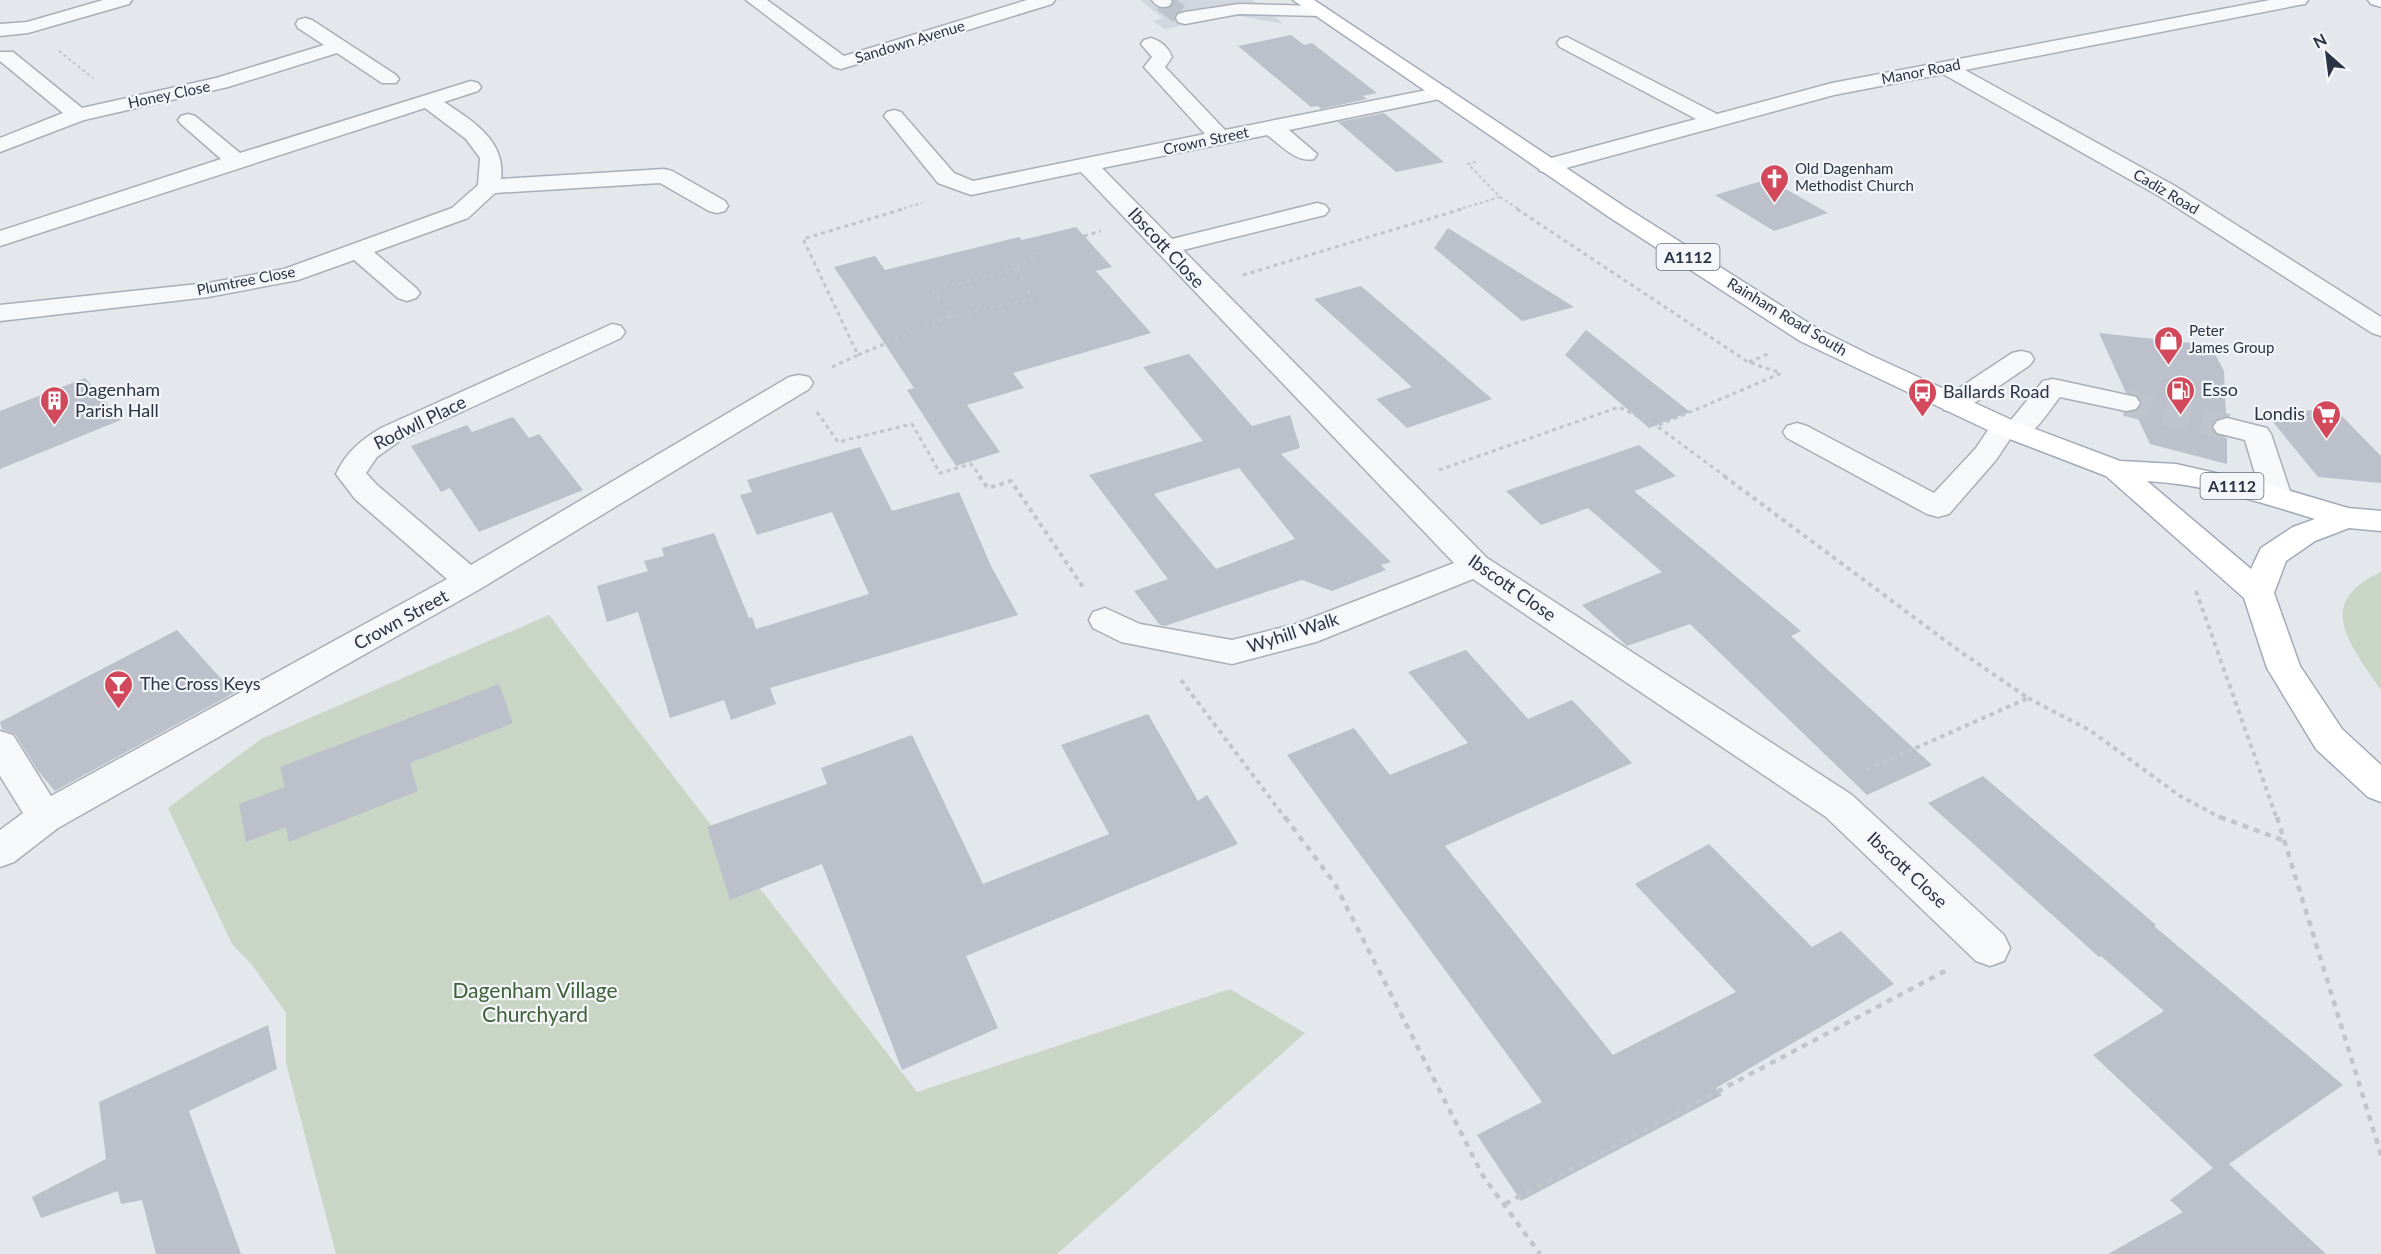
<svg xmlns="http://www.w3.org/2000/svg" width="2381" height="1254" font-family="Lato,sans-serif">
	<rect width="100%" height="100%" fill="#e4e7ec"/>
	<path fill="#d2d6de" d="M1140 0H1252L1269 11 1283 24 1235 15 1165 29 1153 21 1163 18Z"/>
	<g fill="#c9d6c5">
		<path d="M2381 572V690C2352 646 2312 603 2381 572Z"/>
		<path d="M549 615 917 1092 1230 989 1305 1033 1057 1254H336L286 1063V1013L252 965 232 944 168 808 261 739Z"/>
	</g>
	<g fill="#bbc0ca" fill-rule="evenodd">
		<path d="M1291 35 1304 45 1312 43 1377 93 1363 96 1367 99 1321 109 1318 106 1311 107 1238 46Z"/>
		<path d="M1384 113 1444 162 1396 172 1338 122Z"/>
		<path d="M1768 179 1828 213 1774 231 1715 195Z"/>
		<path d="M1076 227 1112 267 1096 271 1151 333 1013 373 1024 388 967 405 1000 452 956 466 907 390 914 388 834 267 875 256 885 270 1019 237 1022 240Z"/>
		<path d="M1448 228 1574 307 1522 321 1434 248Z"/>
		<path d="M1361 286 1492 399 1407 428 1376 399 1412 387 1314 299Z"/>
		<path d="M1586 330 1690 412 1649 428 1565 355Z"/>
		<path d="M2099 333 2210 345 2224 371 2226 416 2215 420 2211 428 2216 435 2227 438V464L2150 444 2135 412 2142 402 2136 395 2126 393Z"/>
		<path d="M1189 354 1252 426 1290 415 1300 448 1281 454 1391 562 1381 565 1386 570 1332 591 1302 580 1165 626 1160 625 1134 591 1168 579 1089 475 1203 441 1143 367ZM1239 468 1295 539 1216 569 1154 494Z"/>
		<path d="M85 378 121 420 0 469V411Z"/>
		<path d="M2336 410 2381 456V483L2318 477 2264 411Z"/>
		<path d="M513 417 529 438 539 434 583 490 479 532 450 488 441 492 411 446 467 425 472 432Z"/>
		<path d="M1639 445 1676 476 1634 491 1801 631 1791 636 1932 765 1867 795 1690 624 1627 646 1582 605 1662 572 1588 508 1541 525 1506 491Z"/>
		<path d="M860 447 892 511 959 492 991 566 1018 615 770 688 776 704 731 720 724 700 670 718 638 612 607 622 597 586 648 571 644 561 664 556 662 548 714 533 749 618 752 617 756 629 869 594 832 512 757 535 740 495 752 492 747 480Z"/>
		<path d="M177 630 234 693 55 791 38 771 15 734 2 729 0 722Z"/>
		<path d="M1466 650 1528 719 1572 700 1632 763 1445 846 1613 1055 1736 992 1635 884 1709 844 1812 947 1841 931 1894 984 1716 1088 1722 1095 1521 1201 1477 1135 1542 1102 1287 755 1354 728 1390 775 1468 743 1408 672Z"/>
		<path d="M499 684 513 723 410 763 418 791 289 842 286 827 246 842 239 804 285 787 280 767Z"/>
		<path d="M1148 714 1198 801 1207 795 1238 844 966 956 998 1028 902 1070 822 864 730 900 707 827 827 784 821 768 912 735 983 884 1109 834 1061 745Z"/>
		<path d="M1983 776 2156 925 2154 926 2343 1085 2229 1164 2326 1254H2108L2183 1212 2170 1200 2213 1168 2093 1055 2164 1011 2101 956 2099 957 1928 803Z"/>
		<path d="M268 1025 277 1069 189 1111 241 1254H156L142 1200 121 1204 118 1191 41 1218 32 1197 106 1159 99 1102Z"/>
	</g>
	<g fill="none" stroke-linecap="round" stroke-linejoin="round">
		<path stroke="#bfc3cb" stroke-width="20" stroke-dasharray="20 10" stroke-linecap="butt" d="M1163 2 1185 18"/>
		<path stroke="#bfc3cb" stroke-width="26" stroke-dasharray="26 13" stroke-linecap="butt" d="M2126 403 2227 427"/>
		<defs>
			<g id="minor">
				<path d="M103 0H132L129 4 28 33 0 36V24L27 22Z"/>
				<path d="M746 0H767L844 56 1027 0H1055L1052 4 841 69 834 67Z"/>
				<path d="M1152 0H1171L1172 2 1169 6C1161 8 1157 7 1152 0Z"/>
				<path d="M2270 0H2308L2305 4 2299 5 1965 70 2175 186 2381 317V336L2372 333 2159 196 1943 74 1834 95 1548 173 1540 171 1537 166 1540 161 1696 119 1560 47 1557 43 1560 39 1567 37 1717 114 1832 83Z"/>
				<path d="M2368 0H2381V7L2371 4Z"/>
				<path d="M1239 4 1319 6 1325 7 1328 11 1325 15 1319 16 1239 14 1185 24 1178 22 1176 18 1178 14 1185 12Z"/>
				<path d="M305 18 312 20 396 75 399 79 396 83H382L337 53 228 87 84 120 0 152V138L63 113 0 61V52H13L82 108 216 78 324 45 298 28 296 24 298 20Z"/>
				<path d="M1151 38C1161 41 1168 47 1172 57L1165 67 1225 130 1442 87 1449 89 1452 93 1449 97 1289 130 1317 154 1314 159C1296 163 1281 145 1267 135L1102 168 1172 239 1317 203 1325 205 1329 210 1325 215 1183 250 1487 558 1852 795 2004 935 2010 948 2004 961 1990 966 1976 961 1826 817 1473 579 1316 642 1232 664 1121 642 1093 628 1089 620 1093 612 1105 608 1140 624 1232 640 1296 624 1454 563 1081 172 971 195 938 183 884 116 887 112 894 110 901 112 954 173 973 181 1205 134 1144 67 1152 57 1141 44 1144 40Z"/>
				<path d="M471 81 478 83 481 87 478 91 444 102C473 121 506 141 501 179L664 169 672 171 725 201 728 206 725 211 717 213 709 211 660 183 495 193 468 218 374 252 416 288 420 293 416 298 407 301 398 298 354 260 298 280 208 297 0 321V305L208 283 284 269 452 208 478 185 480 158 466 139 425 108 0 246V231L221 159 181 124 178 120 181 116 188 114 195 116 240 153Z"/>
				<path d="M612 324 621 326 625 332 621 338 401 440 377 457 366 473 377 485 471 565 789 377 799 375 809 377 813 383 809 389 480 589 58 828 14 862 0 867V830L23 813 0 776V731L13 735 51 796 447 579 355 499 336 474C346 452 361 440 381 428Z"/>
				<path d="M2021 351 2030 353 2034 359 2030 365 1964 410 1954 412 1944 410 1940 404 1944 398 2012 353Z"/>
				<path d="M2053 379 2136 397 2140 403 2136 409 2126 411 2060 397C2048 411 2031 444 2010 439L1996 460 1949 514 1938 517 1927 514 1787 438 1783 432 1787 426 1797 423 1807 426 1934 493 1976 448 1994 421 2004 418 2011 420 2043 381Z"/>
				<path d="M2227 418 2267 428 2271 434 2292 497 2288 504 2277 507 2266 504 2262 497 2245 440 2217 433 2213 427 2217 421Z"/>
			</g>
			<path id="major" d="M1293 0H1314L1625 207 1818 329 1868 354 2014 421 2120 461 2176 464 2277 487 2348 508 2381 511V531L2349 528 2315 541 2286 561 2274 593 2300 666 2342 729 2381 765V802L2368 797 2316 749 2267 668 2244 598 2106 476 1994 433 1800 341 1609 217ZM2147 481C2204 484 2260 502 2315 519L2293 527 2261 548 2251 569Z"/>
		</defs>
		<use href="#minor" stroke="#a9aeb7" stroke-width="3"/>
		<use href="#major" stroke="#a3abb8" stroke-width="3"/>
		<g stroke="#c2c5cb" stroke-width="2" stroke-dasharray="3 3" stroke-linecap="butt">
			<path d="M59 51 93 78"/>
			<path d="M1500 197 1520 210"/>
			<path d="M898 210 922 203"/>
			<path d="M1457 210 1500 197 1468 164 1478 161"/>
		</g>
		<g stroke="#c2c5cb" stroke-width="3" stroke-dasharray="4 4" stroke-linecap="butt">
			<path d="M1517 209 1748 362 1781 373"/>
			<path d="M1084 236 1101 231"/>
			<path d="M1017 269 1032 299 951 316 932 290Z"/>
			<path d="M1017 269 1043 249"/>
			<path d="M1243 275 1462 209"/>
			<path d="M858 355 951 316"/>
			<path d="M1749 362 1770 353"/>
			<path d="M832 367 858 355 803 239 903 209"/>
			<path d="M817 412 838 442 912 424 940 473 971 464 981 477"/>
			<path d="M1439 470 1619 407 1657 426"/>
			<path d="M1726 477 1657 426 1782 373"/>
		</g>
		<g stroke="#c2c5cb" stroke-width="4" stroke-dasharray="4.5 4.5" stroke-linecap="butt">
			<path d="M979 476 988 488 1011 481 1085 590"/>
			<path d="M1724 476 1958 650 2028 698 1864 771"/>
			<path d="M2196 591 2277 819"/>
			<path d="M1181 680 1286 819"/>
			<path d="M2028 698 2091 731 2180 796 2223 819"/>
		</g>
		<g stroke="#c2c5cb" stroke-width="4.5" stroke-dasharray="6 6" stroke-linecap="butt">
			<path d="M1285 817 1335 884 1483 1176 1540 1254"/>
			<path d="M2220 817 2285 841"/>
			<path d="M2277 817 2381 1155"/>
			<path d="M1505 1204 1947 970"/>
		</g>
		<use href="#minor" fill="#f7f8fa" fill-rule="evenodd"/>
		<use href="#major" fill="#fff" fill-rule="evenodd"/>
	</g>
	<defs>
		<symbol id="church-pin" viewBox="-11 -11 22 30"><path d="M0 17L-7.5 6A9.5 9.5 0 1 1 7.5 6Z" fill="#d1495b" stroke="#f4f6f9"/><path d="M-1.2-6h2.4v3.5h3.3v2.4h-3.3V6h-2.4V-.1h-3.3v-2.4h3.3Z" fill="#fff"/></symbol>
		<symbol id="shop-pin" viewBox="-11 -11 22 30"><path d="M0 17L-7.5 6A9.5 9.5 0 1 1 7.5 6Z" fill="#d1495b" stroke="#f4f6f9"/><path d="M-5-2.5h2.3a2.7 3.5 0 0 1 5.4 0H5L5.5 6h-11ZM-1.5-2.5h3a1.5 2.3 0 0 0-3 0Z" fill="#fff"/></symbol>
		<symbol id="fuel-pin" viewBox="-11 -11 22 30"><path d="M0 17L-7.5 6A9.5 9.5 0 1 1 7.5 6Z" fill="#d1495b" stroke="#f4f6f9"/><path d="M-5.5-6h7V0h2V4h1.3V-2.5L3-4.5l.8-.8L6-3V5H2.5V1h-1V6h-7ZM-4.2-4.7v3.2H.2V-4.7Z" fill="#fff"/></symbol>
		<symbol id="bus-pin" viewBox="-11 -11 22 30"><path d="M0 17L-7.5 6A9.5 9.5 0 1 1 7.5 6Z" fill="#d1495b" stroke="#f4f6f9"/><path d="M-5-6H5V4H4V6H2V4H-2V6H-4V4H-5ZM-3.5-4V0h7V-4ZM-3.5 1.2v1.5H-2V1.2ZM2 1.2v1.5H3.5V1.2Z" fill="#fff"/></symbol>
		<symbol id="building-pin" viewBox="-11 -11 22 30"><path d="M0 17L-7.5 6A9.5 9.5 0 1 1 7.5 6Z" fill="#d1495b" stroke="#f4f6f9"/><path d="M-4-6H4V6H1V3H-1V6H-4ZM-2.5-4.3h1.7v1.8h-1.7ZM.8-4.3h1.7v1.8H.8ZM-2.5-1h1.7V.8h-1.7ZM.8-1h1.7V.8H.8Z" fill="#fff"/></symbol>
		<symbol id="supermarket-pin" viewBox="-11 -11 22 30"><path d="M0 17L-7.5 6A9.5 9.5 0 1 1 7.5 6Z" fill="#d1495b" stroke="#f4f6f9"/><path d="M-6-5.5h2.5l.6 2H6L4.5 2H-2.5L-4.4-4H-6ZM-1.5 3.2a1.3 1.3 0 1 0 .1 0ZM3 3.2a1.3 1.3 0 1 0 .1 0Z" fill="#fff"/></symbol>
		<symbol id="bar-pin" viewBox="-11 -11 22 30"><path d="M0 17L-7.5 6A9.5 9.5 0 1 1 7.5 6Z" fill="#d1495b" stroke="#f4f6f9"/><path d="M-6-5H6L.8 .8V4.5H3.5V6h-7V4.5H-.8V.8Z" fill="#fff"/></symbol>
	</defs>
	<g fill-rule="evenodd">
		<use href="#church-pin" x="1758" y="162" width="33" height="45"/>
		<use href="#shop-pin" x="2152" y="324" width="33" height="45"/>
		<use href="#fuel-pin" x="2164" y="374" width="33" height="45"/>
		<use href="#bus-pin" x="1906" y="376" width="33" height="45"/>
		<use href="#building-pin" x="38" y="384" width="33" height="45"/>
		<use href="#supermarket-pin" x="2310" y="398" width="33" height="45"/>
		<use href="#bar-pin" x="102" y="668" width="33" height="45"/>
	</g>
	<g text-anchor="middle" stroke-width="4.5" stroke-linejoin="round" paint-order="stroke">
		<g font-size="15" fill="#2b3445" stroke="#f4f6f9">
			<text transform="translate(910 42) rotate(-17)" y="5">Sandown Avenue</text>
			<text transform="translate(1921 72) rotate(-11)" y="5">Manor Road</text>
			<text transform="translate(169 95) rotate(-12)" y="5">Honey Close</text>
			<text transform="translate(1206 141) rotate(-12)" y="5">Crown Street</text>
			<text transform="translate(2166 192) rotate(31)" y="5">Cadiz Road</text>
			<text transform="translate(246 281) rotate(-11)" y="5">Plumtree Close</text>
			<text transform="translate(1787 317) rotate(31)" y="5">Rainham Road South</text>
		</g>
		<g font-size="15" fill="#2b3445" stroke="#f4f6f9" text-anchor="start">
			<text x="1795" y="174">Old Dagenham<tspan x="1795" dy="17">Methodist Church</tspan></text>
			<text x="2189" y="336">Peter<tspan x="2189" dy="17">James Group</tspan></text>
		</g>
		<g fill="#f4f6f9" stroke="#676e7b" stroke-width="1.5">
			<rect x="1656.5" y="244" width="63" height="26" rx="4.5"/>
			<rect x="2200.5" y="473" width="63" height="26" rx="4.5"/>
		</g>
		<g font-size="16" font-weight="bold" fill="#2b3445">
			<text x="1688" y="263">A1112</text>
			<text x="2232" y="492">A1112</text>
		</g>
		<g font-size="18" fill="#2b3445" stroke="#f4f6f9">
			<text transform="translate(1166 248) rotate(47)" y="6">Ibscott Close</text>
			<text transform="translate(420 423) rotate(-26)" y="6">Rodwll Place</text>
			<text transform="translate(1512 588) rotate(35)" y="6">Ibscott Close</text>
			<text transform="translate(401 620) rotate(-29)" y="6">Crown Street</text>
			<text transform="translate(1293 633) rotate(-18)" y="6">Wyhill Walk</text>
			<text transform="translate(1907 870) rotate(43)" y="6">Ibscott Close</text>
		</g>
		<g font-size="18" fill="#2b3445" stroke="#f4f6f9" text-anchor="start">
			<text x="75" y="396">Dagenham<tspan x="75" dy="21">Parish Hall</tspan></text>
			<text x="2202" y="396">Esso</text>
			<text x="1943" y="398">Ballards Road</text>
			<text x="2305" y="420" text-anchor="end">Londis</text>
			<text x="140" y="690">The Cross Keys</text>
		</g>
		<g font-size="21" fill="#3f6138" stroke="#f4f6f9">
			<text x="535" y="998">Dagenham Village<tspan x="535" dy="24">Churchyard</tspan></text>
		</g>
	</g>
	<g transform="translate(2327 54) rotate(332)" stroke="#f4f6f9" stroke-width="4.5" paint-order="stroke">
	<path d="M0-4.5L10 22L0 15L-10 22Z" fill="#2b3445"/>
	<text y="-9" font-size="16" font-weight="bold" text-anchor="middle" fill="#2b3445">N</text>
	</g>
</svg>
